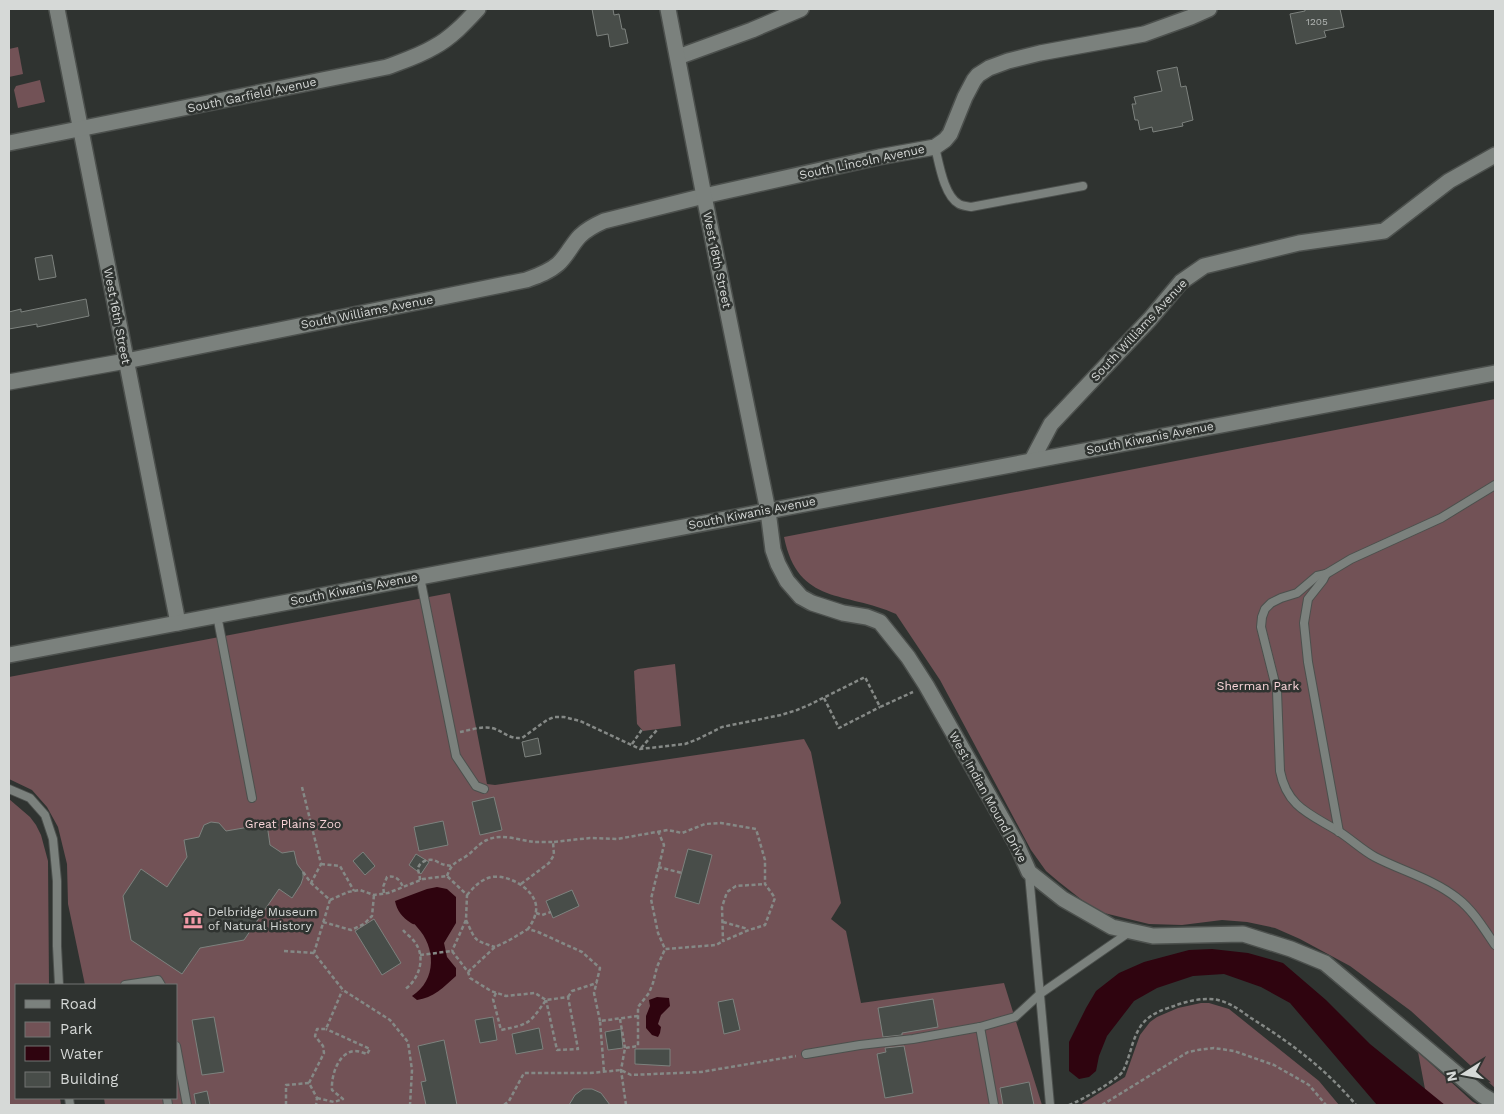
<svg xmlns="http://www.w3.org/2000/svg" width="1504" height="1114" font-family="'Work Sans',sans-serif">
	<rect width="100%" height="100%" fill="#2f3330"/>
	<g fill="#725256">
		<path d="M18 47 23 74 9 77V49Z"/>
		<path d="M40 80 45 102 18 108 14 90 16 86Z"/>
		<path d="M1495 399V1088L1411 1011 1350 966 1300 939 1275 928 1247 922 1222 920 1182 925 1149 924 1104 913 1087 904 1059 882 1046 871 1031 850 940 680 896 614C846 591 798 606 784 537Z"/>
		<path d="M450 593 487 784 495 785 804 739 811 752 841 903 831 919 846 931 861 1003 1004 983 1042 1105H105L104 1098H176V985H85L68 904 67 864 58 827 47 807 32 790 9 779V677Z"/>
		<path d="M675 664 681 726 643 731 637 724 634 671 638 669Z"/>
		<path d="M9 799 30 817 36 825 41 835 48 861 49 985H16V1098H60L61 1105H9Z"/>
		<path d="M1201 1003H1209L1229 1009 1319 1081 1339 1105H1080L1125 1077 1140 1035 1150 1022 1157 1017 1178 1008Z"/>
		<path d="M1418 1052 1473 1102 1479 1105H1428Z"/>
	</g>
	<g fill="#2f040f">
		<path d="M437 887 447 889 456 897V923L444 943 447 957 456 968V976C444 987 433 998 417 1000L412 996C437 980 436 947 417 927 413 922 416 926 411 923 402 917 397 911 395 901L427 889Z"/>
		<path d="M1212 949 1248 953 1283 963 1326 1000 1370 1044 1445 1105H1377L1290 1003 1261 987 1224 974 1193 976 1157 988 1134 1001 1107 1036 1099 1056 1096 1071 1089 1077 1079 1079 1069 1071V1042L1086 1008 1096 991 1119 973 1144 962 1189 950Z"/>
		<path d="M657 997 669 998 670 1006 661 1015 658 1024 661 1027 660 1033 658 1037 652 1035 646 1028V1016L650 1006 649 1000Z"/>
	</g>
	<g fill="#484d49" stroke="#7d827e">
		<path d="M592 9H613L614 15 619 14 622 29H625L628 43 610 47 608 34 597 36Z"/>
		<path d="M1305 9H1340L1344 27 1324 31 1326 37 1296 44 1290 14 1305 11Z"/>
		<path d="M1177 67 1181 87 1186 86 1193 120 1182 123 1183 126 1153 132 1152 127 1140 130 1138 120H1135L1132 104H1136L1134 97 1162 91 1157 71Z"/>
		<path d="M52 255 56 277 39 280 35 258Z"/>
		<path d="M86 299 89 316 37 327V324L9 329V312L21 309V312Z"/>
		<path d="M538 738 541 754 525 757 522 742Z"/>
		<path d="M494 797 502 830 480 835 472 802Z"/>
		<path d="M443 821 448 845 419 851 414 827Z"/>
		<path d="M211 822 219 823 226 831 267 824 270 845 282 853 294 851 297 864 303 872V878L301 884 292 898 279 889 244 940 200 948 182 974 131 940 123 896 141 869 167 887 187 857 184 840 199 837 204 825Z"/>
		<path d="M688 849 712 855 699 904 675 897Z"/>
		<path d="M363 852 375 866 365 875 353 861Z"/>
		<path d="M416 854 429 862 421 874 409 865Z"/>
		<path d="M572 890 579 906 553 918 546 901Z"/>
		<path d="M374 919 401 963 382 975 355 931Z"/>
		<path d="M733 999 740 1030 724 1034 718 1002Z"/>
		<path d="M933 999 938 1027 902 1033V1035L883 1037 878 1008Z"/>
		<path d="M214 1017 224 1072 202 1075 192 1020Z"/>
		<path d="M493 1017 497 1040 480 1043 475 1020Z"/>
		<path d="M539 1028 543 1049 516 1054 512 1034Z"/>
		<path d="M621 1029 623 1048 608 1050 605 1032Z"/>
		<path d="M444 1040 457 1105H426L421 1082 426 1081 418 1046Z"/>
		<path d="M904 1046 913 1093 885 1098 877 1054 886 1052 885 1048Z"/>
		<path d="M635 1049H670V1066L635 1064Z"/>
		<path d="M1029 1082 1034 1105H1003L1000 1088Z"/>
		<path d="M583 1089H592L601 1093 610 1105H569L575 1095Z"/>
		<path d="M207 1091 210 1105H196L194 1094Z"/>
	</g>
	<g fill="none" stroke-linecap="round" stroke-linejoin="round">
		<defs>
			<g id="lane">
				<path d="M935 147C939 163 944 196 959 204 962 206 967 206 971 207L1083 186"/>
				<path d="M1495 485 1441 518 1351 559 1326 574 1317 576 1297 593 1281 598 1271 603 1265 609 1262 617 1261 627 1277 691 1280 771C1287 807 1310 814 1338 831 1351 839 1362 850 1375 857 1402 871 1433 879 1457 898 1473 910 1484 929 1495 945"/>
				<path d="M1326 574 1323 580 1308 599 1304 623 1308 662 1339 832"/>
				<path d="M420 577 456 756 476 786 484 789"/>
				<path d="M217 615 252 798"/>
				<path d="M9 789 30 798 45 815 53 839 57 881V946L59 985"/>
				<path d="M1029 874 1050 1105"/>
				<path d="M125 985 158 980 161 985"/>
				<path d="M980 1027 994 1105"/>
				<path d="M176 1046 187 1105"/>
				<path d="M806 1054 860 1045 913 1039 980 1027 1015 1017 1040 994 1131 931"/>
				<path d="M69 1098 70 1105"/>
				<path d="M167 1098 168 1105"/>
			</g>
			<g id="street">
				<path d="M57 9 178 623"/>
				<path d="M678 57 752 30 801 9"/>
				<path d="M9 143 387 67C403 61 419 56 434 47 451 38 465 23 478 9"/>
				<path d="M9 382 126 361 526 280C537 276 549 272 558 264 567 256 572 244 580 236 587 229 595 225 604 221L704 196 879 157 935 147 945 140 950 134 965 97 974 80 978 75 989 68 1008 61 1040 53 1144 34 1191 17 1209 9"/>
				<path d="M1032 460 1051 424 1150 319 1181 282 1204 266 1299 243 1384 231 1449 181 1495 155"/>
				<path d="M768 511 773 550 778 564 787 581 801 597 812 603 843 613 867 617 880 622 908 657 926 685 1017 845 1029 872 1063 899 1112 927 1153 936 1243 934 1291 949 1325 963 1482 1095 1495 1103"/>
			</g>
			<g id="secondary">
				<path d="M668 9 704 196 768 511"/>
				<path d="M9 655 1495 373"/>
			</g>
		</defs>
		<use href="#lane" stroke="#4c504d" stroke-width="10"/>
		<use href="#street" stroke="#4c504d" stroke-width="18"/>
		<use href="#secondary" stroke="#4c504d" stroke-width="18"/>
		<g stroke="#858986" stroke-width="2.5" stroke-dasharray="4 2.5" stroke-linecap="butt">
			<path d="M824 698 839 728 880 707"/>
			<path d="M460 732C470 730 482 726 492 728 504 731 507 739 522 738L547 720 554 717H564L580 721 640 749 685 744 698 739 722 727 781 715 797 710 809 705 865 677 880 707 913 692"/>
			<path d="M632 744 643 728"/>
			<path d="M641 748 657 730"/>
			<path d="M302 787 321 864 311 883"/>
			<path d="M658 831 664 845 651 899 658 933 665 949 716 945 723 941"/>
			<path d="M321 864 340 866 354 891"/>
			<path d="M658 867 682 873"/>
			<path d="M303 872 311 883 330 900 314 953 343 990 390 1020 408 1042 412 1070 410 1105"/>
			<path d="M447 876C452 863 455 863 465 857 473 852 479 843 487 840 501 833 519 840 534 842 540 842 547 842 553 842"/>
			<path d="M420 880C420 876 418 871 418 868 420 861 430 858 436 861 441 864 444 865 451 866"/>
			<path d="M521 884 549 863 554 855 553 842 590 838 617 839 668 830 682 833 705 824 721 823 756 829 765 860V884L775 898 765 925 749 930 723 941 722 907 727 892 736 886 765 884"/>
			<path d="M384 893 383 887 387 877C396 875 400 880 403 887"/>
			<path d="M467 895C474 887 481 879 492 877 509 874 539 891 536 911 535 918 532 923 528 929"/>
			<path d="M330 900 348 892 360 890 374 895 388 893 423 879 447 876 467 895 466 920 452 951"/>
			<path d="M536 913 542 915 551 912"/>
			<path d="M466 920C476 941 473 940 495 947"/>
			<path d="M323 922 351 930 364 924 372 916 374 895"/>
			<path d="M723 922 748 929"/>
			<path d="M403 930C406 934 411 937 414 941 427 957 419 980 404 990"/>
			<path d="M284 951 314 953"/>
			<path d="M452 951 468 972 470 978 491 991 506 996 535 993 546 1000 568 997 578 1049 557 1050 546 1000"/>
			<path d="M420 955 452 951"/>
			<path d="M468 972 495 947 508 941 528 929 538 932 582 952 600 968 594 993 600 1021"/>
			<path d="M496 993 493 999 501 1030C530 1024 529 1024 546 1000"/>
			<path d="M568 997 572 991 597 983"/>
			<path d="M620 1019 625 1048"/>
			<path d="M604 1071 600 1021 638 1016"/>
			<path d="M309 1083 324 1053 323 1046 315 1036 317 1029H326L342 991"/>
			<path d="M317 1098 334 1102 343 1099 332 1090C331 1076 338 1052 355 1051 359 1051 364 1053 367 1054L370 1049 326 1029"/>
			<path d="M286 1105V1085L309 1083 317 1098 316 1105"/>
			<path d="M504 1105 509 1101 524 1073H590L621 1070 631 1075 701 1072 796 1056"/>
			<path d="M626 1105 621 1070 625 1048 638 1046V1007L649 993 653 983 657 967 665 949"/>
			<path d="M1069 1105C1080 1101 1118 1080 1123 1071 1131 1056 1132 1035 1144 1022 1151 1014 1164 1009 1174 1006 1187 1001 1204 997 1218 1000 1231 1003 1241 1011 1251 1018 1291 1043 1326 1069 1356 1105"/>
			<path d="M1102 1105 1188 1052 1198 1050 1214 1048 1234 1051 1274 1065 1309 1085 1326 1105"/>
		</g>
		<use href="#lane" stroke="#7b817d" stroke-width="8"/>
		<use href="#street" stroke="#7b817d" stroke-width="15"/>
		<use href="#secondary" stroke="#7b817d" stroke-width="15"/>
	</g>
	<defs>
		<symbol id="museum-bare" viewBox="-9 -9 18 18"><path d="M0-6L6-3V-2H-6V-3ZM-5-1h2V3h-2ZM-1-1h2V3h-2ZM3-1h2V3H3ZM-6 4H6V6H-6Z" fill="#f39aa7" stroke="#2f3330" stroke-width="2.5" paint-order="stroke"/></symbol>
	</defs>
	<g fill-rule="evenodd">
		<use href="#museum-bare" x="179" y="905" width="28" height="28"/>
	</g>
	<g text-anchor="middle" stroke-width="5" stroke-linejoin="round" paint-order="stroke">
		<g font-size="10" fill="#b2b6b4">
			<text x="1317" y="25">1205</text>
		</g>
		<g font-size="12" fill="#d6d9d7" stroke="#2f3330">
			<text transform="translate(252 95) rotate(-12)" y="4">South Garfield Avenue</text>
			<text transform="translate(862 162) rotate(-12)" y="4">South Lincoln Avenue</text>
			<text transform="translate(717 260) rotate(78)" y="4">West 18th Street</text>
			<text transform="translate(367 312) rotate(-11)" y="4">South Williams Avenue</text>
			<text transform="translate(117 316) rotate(79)" y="4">West 16th Street</text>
			<text transform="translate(1139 330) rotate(-47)" y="4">South Williams Avenue</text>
			<text transform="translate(1150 438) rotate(-11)" y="4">South Kiwanis Avenue</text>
			<text transform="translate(752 513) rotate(-11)" y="4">South Kiwanis Avenue</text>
			<text transform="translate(354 589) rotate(-11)" y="4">South Kiwanis Avenue</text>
			<text transform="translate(988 797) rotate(61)" y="4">West Indian Mound Drive</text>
		</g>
		<g font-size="12" fill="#f9d5d9" stroke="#2f3330">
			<text x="1258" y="690">Sherman Park</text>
			<text x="293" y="828">Great Plains Zoo</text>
		</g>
		<g font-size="12" fill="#d6d9d7" stroke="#2f3330" text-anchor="start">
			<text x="208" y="916">Delbridge Museum<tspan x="208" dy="14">of Natural History</tspan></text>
		</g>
	</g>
	<rect width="1504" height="1114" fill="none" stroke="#d6d9d7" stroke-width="20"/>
	<rect x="15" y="984" width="162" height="115" fill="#2f3330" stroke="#727573"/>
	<rect x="25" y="1000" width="25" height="8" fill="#7b817d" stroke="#727573"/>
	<text x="60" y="1009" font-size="15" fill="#d6d9d7">Road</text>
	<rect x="25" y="1022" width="25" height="15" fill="#725256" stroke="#727573"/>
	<text x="60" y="1034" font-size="15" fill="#d6d9d7">Park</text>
	<rect x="25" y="1046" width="25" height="15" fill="#2f040f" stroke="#727573"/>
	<text x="60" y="1059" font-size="15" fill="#d6d9d7">Water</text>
	<rect x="25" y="1072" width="25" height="15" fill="#484d49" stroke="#727573"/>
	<text x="60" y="1084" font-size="15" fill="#d6d9d7">Building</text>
	<g transform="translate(1464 1074) rotate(259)" stroke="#2f3330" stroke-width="4" paint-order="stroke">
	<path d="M0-4L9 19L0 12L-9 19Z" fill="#d6d9d7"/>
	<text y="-8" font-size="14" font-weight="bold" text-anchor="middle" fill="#d6d9d7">N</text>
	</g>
</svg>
